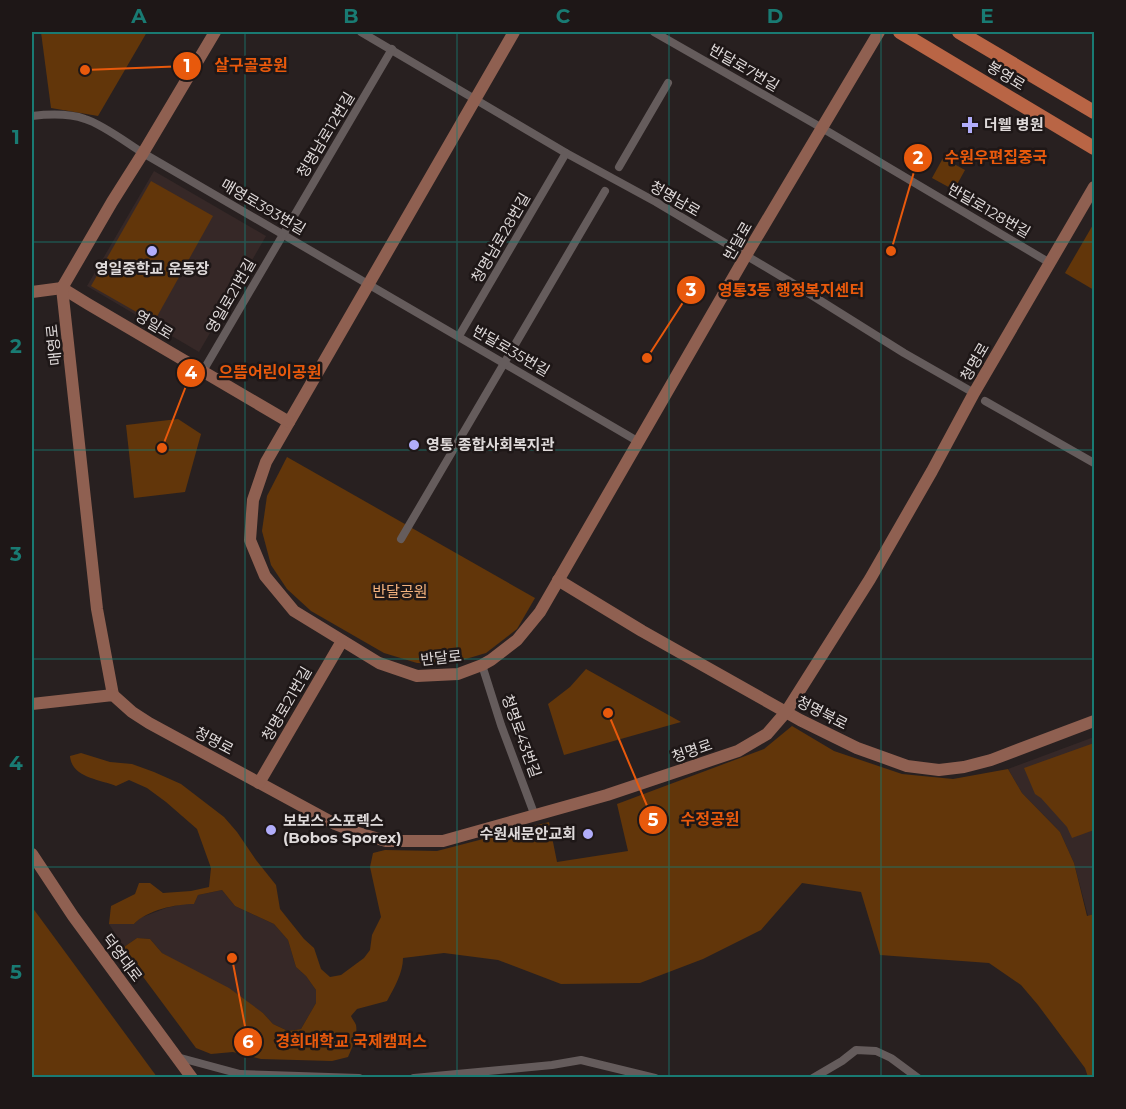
<svg xmlns="http://www.w3.org/2000/svg" width="1126" height="1109" font-family="Montserrat,'Noto Sans KR',sans-serif">
	<rect width="100%" height="100%" fill="#282020"/>
	<g fill="#362827">
		<path d="M154 171 266 236 199 352 87 286Z"/>
		<path d="M1094 737V914L1088 916 1074 863 1060 832 1022 793 1008 769Z"/>
		<path d="M222 890 235 906 274 924 288 940 296 967 306 976 316 990V1003L301 1029 288 1031 273 1024 263 1013 162 953 150 939 137 938 124 947 109 924H134L140 918 166 908 183 904H194L198 895Z"/>
	</g>
	<g fill="#62360a">
		<path d="M41 32H147L98 116 51 108Z"/>
		<path d="M943 158 965 170 954 190 932 178Z"/>
		<path d="M151 181 213 216 154 322 91 286Z"/>
		<path d="M1094 223V290L1065 273Z"/>
		<path d="M178 419 201 434 185 492 134 498 126 425Z"/>
		<path d="M287 457 535 598 517 629 486 653 449 664 417 663 384 653 311 611 287 589 271 565 262 531 267 496Z"/>
		<path d="M586 669 681 722 564 755 548 704 570 687Z"/>
		<path d="M792 726 834 751 902 774 953 779 1008 769 1022 793 1060 832 1074 863 1087 916 1094 914V1077H1088L1085 1068 1038 1005 1021 985 989 963 880 955 861 892 802 883 761 930 703 959 640 983 561 984 498 960 444 953 403 958C403 973 394 988 387 1001L357 1009 351 1016C352 1019 355 1022 356 1025 358 1036 352 1048 348 1057L332 1061 261 1059 233 1052 211 1054 196 1048 141 974 124 947 137 938 150 939 162 953 229 988 263 1013 273 1024 288 1031 301 1029 316 1003V990L306 976 296 967 288 940 274 924 235 906 222 890 198 895 194 904C176 904 147 910 134 924H109L111 906 135 894 139 883H150L163 893 191 891 209 887 211 868 197 829 166 802 147 788 129 780 116 786C99 779 72 778 70 756L81 753 110 762 132 764 154 772 181 784 224 817 237 832 256 860 276 885 280 909 304 939 314 948 321 969 330 977 341 975 364 958 370 950 372 935 381 917 370 867 373 853 385 850 437 851 549 822 557 862 628 851 617 804 764 749Z"/>
		<path d="M1094 743V830L1072 838 1067 827 1041 798 1035 794 1024 768Z"/>
		<path d="M32 907 157 1077H32Z"/>
	</g>
	<g fill="none" stroke-linecap="round" stroke-linejoin="round">
		<g stroke="#655c5c" stroke-width="8">
			<path d="M361 32 566 153 656 202 789 281 904 353 974 393"/>
			<path d="M654 32 822 128 1050 263"/>
			<path d="M32 116C49 114 68 113 85 119 102 124 127 143 143 153L639 442"/>
			<path d="M619 167 668 83"/>
			<path d="M459 336 566 153"/>
			<path d="M203 371 392 49"/>
			<path d="M985 401 1094 463"/>
			<path d="M401 539 605 191"/>
			<path d="M482 665 501 725 535 816"/>
			<path d="M177 1057 240 1074V1077"/>
			<path d="M240 1074 359 1078"/>
			<path d="M414 1078 552 1065 581 1060 655 1078"/>
			<path d="M813 1078 842 1061 856 1050 876 1051 891 1058 918 1078"/>
		</g>
		<g stroke="#8f6051" stroke-width="12">
			<path d="M514 32 266 462 253 500 250 540 265 576 294 611 379 663 417 676 458 674 482 665 491 660 517 640 540 612 745 257 879 32"/>
			<path d="M32 292 62 288 88 304 289 422"/>
			<path d="M558 580 642 631 800 720 857 748 907 766 939 770 964 767 991 760 1094 721"/>
			<path d="M113 695 97 609 62 288 112 202 143 153 215 32"/>
			<path d="M32 704 113 695 132 712 149 723 335 824 358 833 386 841H443L607 795 738 751 767 734 786 712 793 701 870 579 932 471 974 393 1094 187"/>
			<path d="M259 783 342 641"/>
			<path d="M32 854 73 916 192 1078"/>
		</g>
		<g stroke="#b96545" stroke-width="14">
			<path d="M900 32 1094 148"/>
			<path d="M959 32 1094 112"/>
		</g>
	</g>
	<path fill="none" stroke="#197b73" stroke-width="1.5" stroke-opacity="0.55" d="M245 32V1078M457 32V1078M669 32V1078M881 32V1078M32 242H1094M32 450H1094M32 659H1094M32 867H1094"/>
	<g fill="#b1adfa" stroke="#1e1717" stroke-width="2">
		<path d="M967 116h6v6h6v6h-6v6h-6v-6h-6v-6h6z"/>
		<circle cx="152" cy="251" r="6"/>
		<circle cx="414" cy="445" r="6"/>
		<circle cx="271" cy="830" r="6"/>
		<circle cx="588" cy="834" r="6"/>
	</g>
	<g text-anchor="middle" stroke-width="5" stroke-linejoin="round" paint-order="stroke">
		<g font-size="15" fill="#dfdada" stroke="#1e1717">
			<text transform="translate(744 68) rotate(30)" y="5">반달로7번길</text>
			<text transform="translate(1006 76) rotate(31)" y="5">봉영로</text>
			<text transform="translate(326 135) rotate(-59)" y="5">청명남로12번길</text>
			<text transform="translate(675 199) rotate(30)" y="5">청명남로</text>
			<text transform="translate(263 207) rotate(30)" y="5">매영로393번길</text>
			<text transform="translate(989 211) rotate(30)" y="5">반달로128번길</text>
			<text transform="translate(501 238) rotate(-60)" y="5">청명남로28번길</text>
			<text transform="translate(738 241) rotate(-60)" y="5">반달로</text>
			<text transform="translate(231 296) rotate(-60)" y="5">영일로21번길</text>
			<text transform="translate(154 325) rotate(31)" y="5">영일로</text>
			<text transform="translate(54 345) rotate(-96)" y="5">매영로</text>
			<text transform="translate(511 351) rotate(30)" y="5">반달로35번길</text>
			<text transform="translate(975 362) rotate(-60)" y="5">청명로</text>
			<text transform="translate(441 658) rotate(-6)" y="5">반달로</text>
			<text transform="translate(287 704) rotate(-60)" y="5">청명로21번길</text>
			<text transform="translate(822 713) rotate(27)" y="5">청명북로</text>
			<text transform="translate(521 736) rotate(70)" y="5">청명로43번길</text>
			<text transform="translate(214 741) rotate(28)" y="5">청명로</text>
			<text transform="translate(692 751) rotate(-19)" y="5">청명로</text>
			<text transform="translate(122 958) rotate(53)" y="5">덕영대로</text>
		</g>
		<g font-size="15" font-weight="bold" fill="#dfdada" stroke="#1e1717" text-anchor="start">
			<text x="984" y="130">더웰 병원</text>
			<text x="152" y="274" text-anchor="middle">영일중학교 운동장</text>
			<text x="426" y="450">영통 종합사회복지관</text>
			<text x="283" y="826">보보스 스포렉스<tspan x="283" dy="17">(Bobos Sporex)</tspan></text>
			<text x="576" y="839" text-anchor="end">수원새문안교회</text>
		</g>
		<g font-size="15" fill="#f5b37e" stroke="#1e1717">
			<text x="400" y="597">반달공원</text>
		</g>
	</g>
	<path fill="none" stroke="#e8590c" stroke-width="2" d="M85 70L187 66M891 251L918 158M647 358L691 290M162 448L191 373M608 713L653 820M232 958L248 1042"/>
	<g fill="#e8590c" stroke="#1e1717" stroke-width="2">
		<circle cx="85" cy="70" r="6"/>
		<circle cx="891" cy="251" r="6"/>
		<circle cx="647" cy="358" r="6"/>
		<circle cx="162" cy="448" r="6"/>
		<circle cx="608" cy="713" r="6"/>
		<circle cx="232" cy="958" r="6"/>
		<circle cx="187" cy="66" r="15"/>
		<circle cx="918" cy="158" r="15"/>
		<circle cx="691" cy="290" r="15"/>
		<circle cx="191" cy="373" r="15"/>
		<circle cx="653" cy="820" r="15"/>
		<circle cx="248" cy="1042" r="15"/>
	</g>
	<g font-size="18" text-anchor="middle" font-weight="bold" fill="#fff">
		<text x="187" y="72">1</text>
		<text x="918" y="164">2</text>
		<text x="691" y="296">3</text>
		<text x="191" y="379">4</text>
		<text x="653" y="826">5</text>
		<text x="248" y="1048">6</text>
	</g>
	<g font-size="16" text-anchor="middle" font-weight="bold" fill="#e8590c" stroke="#1e1717" stroke-width="5" stroke-linejoin="round" paint-order="stroke">
		<text x="251" y="71">살구골공원</text>
		<text x="996" y="163">수원우편집중국</text>
		<text x="791" y="296">영통3동 행정복지센터</text>
		<text x="270" y="378">으뜸어린이공원</text>
		<text x="710" y="825">수정공원</text>
		<text x="351" y="1047">경희대학교 국제캠퍼스</text>
	</g>
	<rect width="1126" height="1109" fill="none" stroke="#1e1717" stroke-width="66"/>
	<rect x="33" y="33" width="1060" height="1043" fill="none" stroke="#197b73" stroke-width="2"/>
	<g font-size="20" text-anchor="middle" font-weight="bold" fill="#197b73">
		<text x="139" y="23">A</text>
		<text x="351" y="23">B</text>
		<text x="563" y="23">C</text>
		<text x="775" y="23">D</text>
		<text x="987" y="23">E</text>
		<text x="16" y="144">1</text>
		<text x="16" y="353">2</text>
		<text x="16" y="561">3</text>
		<text x="16" y="770">4</text>
		<text x="16" y="979">5</text>
	</g>
</svg>
